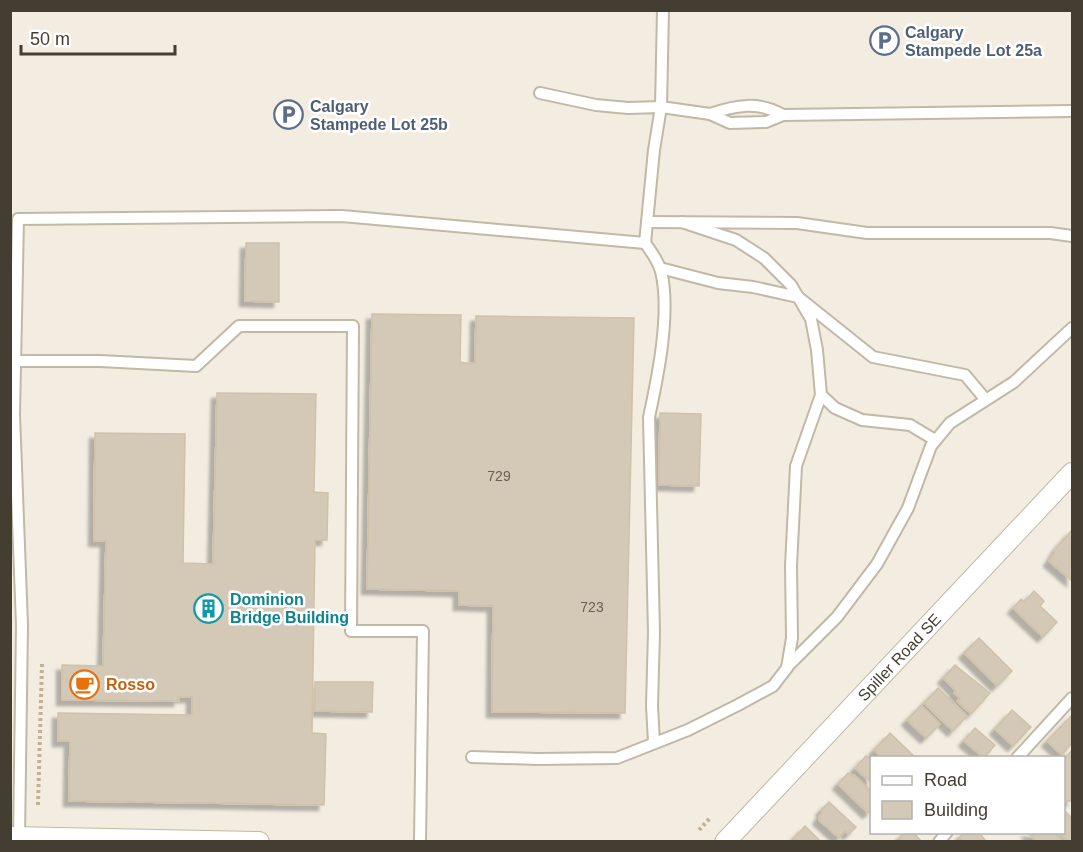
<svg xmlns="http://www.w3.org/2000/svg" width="1083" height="852" font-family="Arial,sans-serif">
	<defs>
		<filter id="shadow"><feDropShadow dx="-5.5" dy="5.5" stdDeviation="1.5" flood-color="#0004"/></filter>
	</defs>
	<rect width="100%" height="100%" fill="#f3ede1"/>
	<g fill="#d4c9b6" stroke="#d0c1a9" stroke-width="1.5" filter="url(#shadow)">
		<path d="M246 243H279V302L245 301Z"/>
		<path d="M372 314 461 315 460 362 465 363H475L476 316 634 318 625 713 492 712 493 606 459 605V591L367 589Z"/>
		<path d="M217 393 316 394 314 492 328 493 327 540H315L312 733 326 734 324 805 69 801 70 741H58V713L192 715V697H179V701L62 700V665L103 666 106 541H94L95 433 185 434 183 563 213 564Z"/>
		<path d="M660 413 701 414 699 486 659 485Z"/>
		<path d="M1072 530V581L1049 561 1058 546Z"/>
		<path d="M1034 591 1044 601 1040 606 1057 622 1043 637 1013 608 1021 599 1024 602Z"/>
		<path d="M979 638 1012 671 997 686 964 653Z"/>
		<path d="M955 665 990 693 971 714 957 701 960 698 954 693 956 691 943 678Z"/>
		<path d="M315 682H373L372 712 315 711Z"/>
		<path d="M938 688 967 716 953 731 924 703Z"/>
		<path d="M921 705 940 724 926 738 907 720Z"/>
		<path d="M1012 710 1031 727 1013 746 995 729Z"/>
		<path d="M1072 715V743L1062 755 1047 741Z"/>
		<path d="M975 728 995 745 984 758 964 741Z"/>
		<path d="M890 733 916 758H882L874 750Z"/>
		<path d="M1072 750V801H1064V760Z"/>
		<path d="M866 756 872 759V783L855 768Z"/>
		<path d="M848 773 852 776 854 775 872 792V810L868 813 838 784Z"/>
		<path d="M829 802 856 827 849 834 845 831 839 838 819 820V817L823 812 821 810Z"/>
		<path d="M1064 810 1072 818V842L1065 839 1058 832H1064Z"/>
		<path d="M805 826 821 842 791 841Z"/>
		<path d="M905 832H913L921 841 903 842 899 838Z"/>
		<path d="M964 832H978L987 842H963L959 838Z"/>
		<path d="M1027 832H1054L1063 842H1037Z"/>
	</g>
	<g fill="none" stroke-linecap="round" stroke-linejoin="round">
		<defs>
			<g id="lane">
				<path d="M663 10 661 107 710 114 730 123 766 122 783 115 1072 111"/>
				<path d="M710 114C736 105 759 101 783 115"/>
				<path d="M647 222 797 223 867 233H1050L1072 236"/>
				<path d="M645 243C651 251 658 261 661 271 671 312 658 376 649 417L654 632 652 706 654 742"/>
				<path d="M660 268 718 283 753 287 798 297 873 357 965 375 986 400"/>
				<path d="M15 361H100L196 366 239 326H353L351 631H423L420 842"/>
				<path d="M821 395 835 408 862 420 910 425 935 440"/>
				<path d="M787 667 837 617 877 564 908 508 931 446 950 423 1014 382 1072 328"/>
				<path d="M472 757 538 759 617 758 688 730 738 705 773 686 787 668 792 638 791 566 796 466 821 395 817 350 811 319 791 285 764 258 736 240 682 222"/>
				<path d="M1017 758 1072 698"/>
				<path d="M19 837 22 625 14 415 18 219 342 216 645 243 654 150 661 107 628 108 596 105 540 93"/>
				<path d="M939 842 947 832"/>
			</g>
			<g id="street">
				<path d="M10 837 259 842"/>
				<path id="s1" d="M725 842 1072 473"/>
			</g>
		</defs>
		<use href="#lane" stroke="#c1b8a7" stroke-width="14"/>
		<use href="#street" stroke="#c1b8a7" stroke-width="22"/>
		<g stroke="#c1b194" stroke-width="4" stroke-dasharray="3 3" stroke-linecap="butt">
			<path d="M38 805 42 664"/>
			<path d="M699 830 711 817"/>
		</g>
		<use href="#lane" stroke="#fff" stroke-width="10"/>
		<use href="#street" stroke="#fff" stroke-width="20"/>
	</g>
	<defs>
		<symbol id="parking-ring" viewBox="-11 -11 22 22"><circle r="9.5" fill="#fff" stroke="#5c6f8a" stroke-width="1.5"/><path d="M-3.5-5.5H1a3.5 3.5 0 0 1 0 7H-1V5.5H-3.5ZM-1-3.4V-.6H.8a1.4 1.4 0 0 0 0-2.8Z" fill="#5c6f8a"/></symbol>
		<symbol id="building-ring" viewBox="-11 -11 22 22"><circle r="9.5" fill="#fff" stroke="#0f9aa8" stroke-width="1.5"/><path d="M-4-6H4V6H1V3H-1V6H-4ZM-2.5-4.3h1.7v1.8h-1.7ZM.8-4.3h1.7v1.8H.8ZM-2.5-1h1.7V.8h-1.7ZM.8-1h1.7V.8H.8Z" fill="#0f9aa8"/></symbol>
		<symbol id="cafe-ring" viewBox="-11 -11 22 22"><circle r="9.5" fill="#fff" stroke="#e8710a" stroke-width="1.5"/><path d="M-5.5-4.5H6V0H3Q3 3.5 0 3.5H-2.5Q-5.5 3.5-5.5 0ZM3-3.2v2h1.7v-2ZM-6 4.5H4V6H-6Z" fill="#e8710a"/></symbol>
	</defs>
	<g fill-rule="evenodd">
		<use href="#parking-ring" x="868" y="24" width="33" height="33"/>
		<use href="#parking-ring" x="272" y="98" width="33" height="33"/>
		<use href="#building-ring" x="192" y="592" width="33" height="33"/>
		<use href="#cafe-ring" x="68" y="668" width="33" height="33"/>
	</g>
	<g text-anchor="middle" stroke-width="5" stroke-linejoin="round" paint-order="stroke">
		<g font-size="14" fill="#686053">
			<text x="499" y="481">729</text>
			<text x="592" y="612">723</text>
		</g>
		<g font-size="16" font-weight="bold" fill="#4e5e75" stroke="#fff" text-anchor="start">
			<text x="905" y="38">Calgary<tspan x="905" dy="18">Stampede Lot 25a</tspan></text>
			<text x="310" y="112">Calgary<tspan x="310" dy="18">Stampede Lot 25b</tspan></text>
		</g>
		<g font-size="16" font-weight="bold" fill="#0d838f" stroke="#fff" text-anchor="start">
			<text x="230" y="605">Dominion<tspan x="230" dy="18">Bridge Building</tspan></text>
		</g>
		<g font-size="16" fill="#443d32" stroke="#fff">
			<text dy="6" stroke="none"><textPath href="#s1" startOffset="254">Spiller Road SE</textPath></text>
		</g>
		<g font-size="16" font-weight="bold" fill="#c56008" stroke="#fff" text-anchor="start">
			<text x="106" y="690">Rosso</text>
		</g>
	</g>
	<rect width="1083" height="852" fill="none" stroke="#443d32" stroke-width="24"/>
	<rect x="870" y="756" width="195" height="78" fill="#ffffff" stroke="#b4b1ad" stroke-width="1.5"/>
	<rect x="882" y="776" width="30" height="9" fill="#ffffff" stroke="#b4b1ad" stroke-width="1.5"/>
	<text x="924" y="786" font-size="18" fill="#443d32">Road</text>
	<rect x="882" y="801" width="30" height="18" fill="#d4c9b6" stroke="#b4b1ad" stroke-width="1.5"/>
	<text x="924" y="816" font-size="18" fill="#443d32">Building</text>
	<path d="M21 45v9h154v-9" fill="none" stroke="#443d32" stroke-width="3"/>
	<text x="30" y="45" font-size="18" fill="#443d32" stroke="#ffffff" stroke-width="4.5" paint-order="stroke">50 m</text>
</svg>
